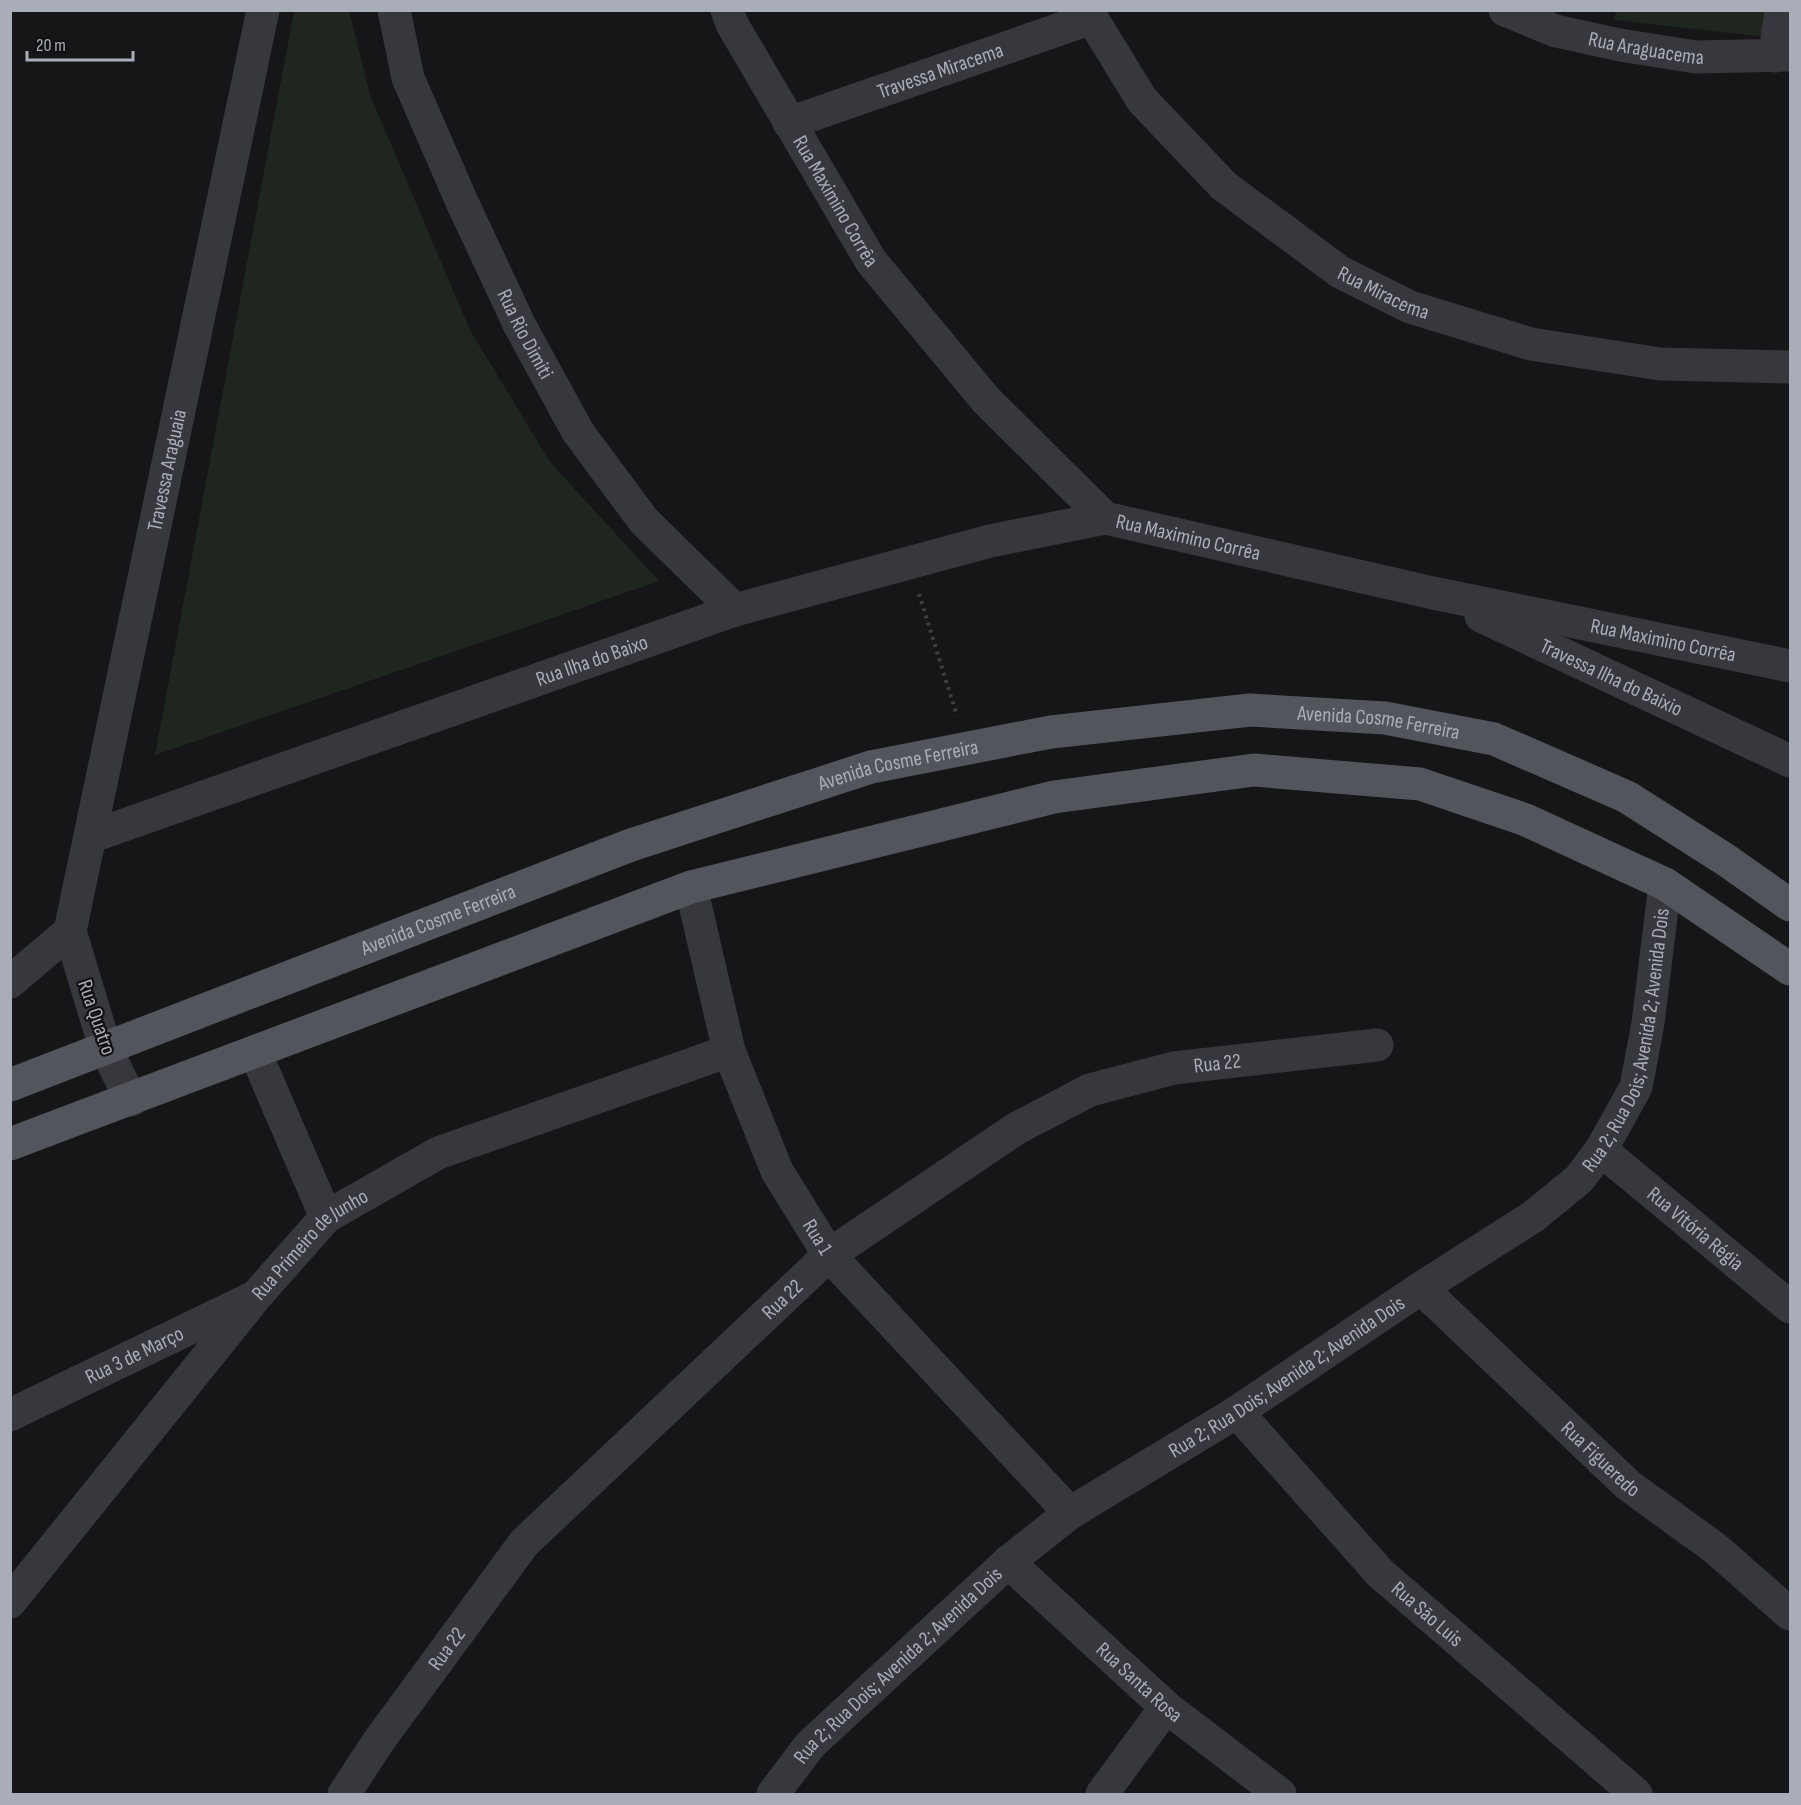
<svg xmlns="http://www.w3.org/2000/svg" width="1801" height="1805" font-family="'Sofia Sans Condensed',sans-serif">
	<rect width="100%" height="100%" fill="#161618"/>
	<g fill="#1e261f">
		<path d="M294 11H349L370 95 470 330 550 462 659 581 155 755Z"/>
		<path d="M1616 11H1778L1775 38 1614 20Z"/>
	</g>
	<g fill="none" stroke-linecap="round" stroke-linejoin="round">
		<path stroke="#3d3f44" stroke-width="4" stroke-dasharray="3 4.5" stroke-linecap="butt" d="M919 594 957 716"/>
		<g stroke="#37383d" stroke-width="33">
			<path id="s1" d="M394 10 408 78 462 202 520 326 578 432 644 521 735 610"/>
			<path id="s2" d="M727 10 732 24 871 261 986 400 1105 518 1433 593 1790 666"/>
			<path id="s3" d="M1087 10 1142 100 1224 186 1340 272 1410 307 1531 344 1660 364 1790 367"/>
			<path id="s4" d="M1505 10 1556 31 1620 45 1696 57 1790 55"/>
			<path d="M1775 56 1781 10"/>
			<path id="s5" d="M789 123 1092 18"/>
			<path id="s6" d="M1481 616 1790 761"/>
			<path id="s7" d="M90 837 735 610 990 541 1105 518"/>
			<path id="s8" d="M691 887 729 1051 777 1171 829 1255 1070 1513"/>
			<path d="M10 982 70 931"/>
			<path d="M255 1052 326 1217"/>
			<path id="s9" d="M131 1100 105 1047 70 931 263 10"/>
			<path id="s10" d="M1601 1150 1790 1307"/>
			<path id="s11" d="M1421 1288 1628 1485 1716 1549 1790 1614"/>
			<path id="s12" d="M1237 1412 1380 1573 1636 1794"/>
			<path id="s13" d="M10 1415 250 1299"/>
			<path id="s14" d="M1008 1562 1166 1707 1280 1794"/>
			<path id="s15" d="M10 1602 257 1295 326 1217 438 1153 729 1051"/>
			<path id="s16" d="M344 1794 378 1742 524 1543 829 1255 1017 1128 1090 1090 1174 1068 1377 1045"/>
			<path id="s17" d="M773 1794 810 1745 1008 1562 1070 1513 1237 1412 1421 1288 1534 1216 1579 1179 1601 1150 1636 1087 1648 1023 1665 884"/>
			<path d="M1102 1794 1166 1707"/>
		</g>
		<g stroke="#53555c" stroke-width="33">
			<path id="s18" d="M10 1085 631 845 871 767 1051 732 1250 710 1385 718 1494 739 1627 797 1726 860 1790 905"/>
			<path d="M10 1144 691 887 1054 797 1254 770 1420 784 1526 820 1665 884 1790 969"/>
		</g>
	</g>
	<g text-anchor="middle" stroke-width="4.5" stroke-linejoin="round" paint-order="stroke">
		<g font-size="21" fill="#a8adb8" stroke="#111113">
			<text dy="7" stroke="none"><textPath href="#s4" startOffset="147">Rua Araguacema</textPath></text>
			<text dy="7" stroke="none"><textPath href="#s5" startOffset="160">Travessa Miracema</textPath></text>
			<text dy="7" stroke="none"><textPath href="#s2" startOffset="220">Rua Maximino Corrêa</textPath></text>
			<text dy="7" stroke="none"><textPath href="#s3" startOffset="417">Rua Miracema</textPath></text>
			<text dy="7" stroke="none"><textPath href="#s1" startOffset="351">Rua Rio Dimiti</textPath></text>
			<text dy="7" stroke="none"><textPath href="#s9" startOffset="651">Travessa Araguaia</textPath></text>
			<text dy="7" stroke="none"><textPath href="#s2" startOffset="723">Rua Maximino Corrêa</textPath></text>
			<text dy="7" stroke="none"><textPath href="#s2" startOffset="1209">Rua Maximino Corrêa</textPath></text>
			<text dy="7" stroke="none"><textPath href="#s7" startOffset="532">Rua Ilha do Baixo</textPath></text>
			<text dy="7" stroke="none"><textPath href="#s6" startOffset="144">Travessa Ilha do Baixio</textPath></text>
			<text dy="7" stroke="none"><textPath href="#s18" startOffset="1431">Avenida Cosme Ferreira</textPath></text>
			<text dy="7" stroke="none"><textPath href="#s18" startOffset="945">Avenida Cosme Ferreira</textPath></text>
			<text dy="7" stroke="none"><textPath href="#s18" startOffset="459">Avenida Cosme Ferreira</textPath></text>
			<text transform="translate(97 1017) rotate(71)" y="7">Rua Quatro</text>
			<text dy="7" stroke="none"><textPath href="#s17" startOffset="1170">Rua 2; Rua Dois; Avenida 2; Avenida Dois</textPath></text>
			<text dy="7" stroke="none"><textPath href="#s16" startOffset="1168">Rua 22</textPath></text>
			<text dy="7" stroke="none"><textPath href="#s10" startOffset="123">Rua Vitória Régia</textPath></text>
			<text dy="7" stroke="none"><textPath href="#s8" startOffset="375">Rua 1</textPath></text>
			<text dy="7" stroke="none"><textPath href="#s15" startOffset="468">Rua Primeiro de Junho</textPath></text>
			<text dy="7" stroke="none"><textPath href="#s16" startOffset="664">Rua 22</textPath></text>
			<text dy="7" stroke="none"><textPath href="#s13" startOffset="138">Rua 3 de Março</textPath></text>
			<text dy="7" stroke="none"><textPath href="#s17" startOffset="666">Rua 2; Rua Dois; Avenida 2; Avenida Dois</textPath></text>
			<text dy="7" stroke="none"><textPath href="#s11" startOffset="248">Rua Figueredo</textPath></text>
			<text dy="7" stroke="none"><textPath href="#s12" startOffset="278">Rua São Luis</textPath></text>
			<text dy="7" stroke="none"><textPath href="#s16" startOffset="178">Rua 22</textPath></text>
			<text dy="7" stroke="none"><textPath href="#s17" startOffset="180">Rua 2; Rua Dois; Avenida 2; Avenida Dois</textPath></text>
			<text dy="7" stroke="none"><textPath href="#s14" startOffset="178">Rua Santa Rosa</textPath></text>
		</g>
	</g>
	<rect width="1801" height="1805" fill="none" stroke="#a8adb8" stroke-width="24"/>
	<path d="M27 51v9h106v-9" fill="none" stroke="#a8adb8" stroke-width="3"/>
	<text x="36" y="51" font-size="18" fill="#a8adb8" stroke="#111113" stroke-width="4.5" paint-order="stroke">20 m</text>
</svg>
